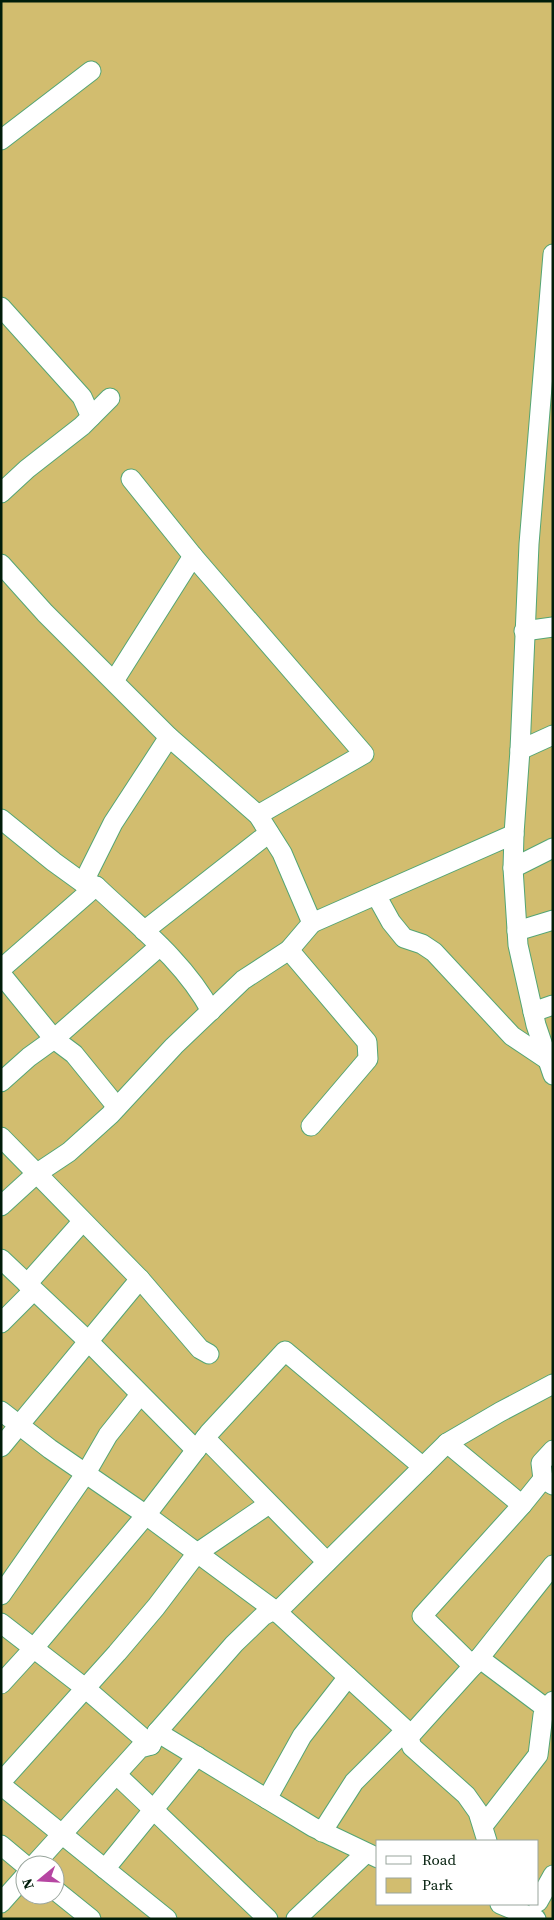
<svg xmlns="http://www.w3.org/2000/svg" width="554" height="1920" font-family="'Source Serif 4',serif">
	<rect width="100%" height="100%" fill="#aafcc6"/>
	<path fill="#d2bd6f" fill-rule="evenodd" d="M1 1H553V1919H1ZM378 1841H538V1904H378ZM25 1865H55V1895H25Z"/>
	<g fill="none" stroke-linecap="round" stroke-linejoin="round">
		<defs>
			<g id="minor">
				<path d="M1 140 91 71"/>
				<path d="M553 254 529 544 520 750 514 834 513 868 518 945 536 1025 553 1075"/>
				<path d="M1 307 82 397 91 417"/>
				<path d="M131 479 193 556"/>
				<path d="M1 493 27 469 82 426 110 398"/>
				<path d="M1 564 45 613 169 737 258 815 282 853 312 923 514 834"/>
				<path d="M524 631 553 627"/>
				<path d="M114 681 193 556 364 754 258 815"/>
				<path d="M520 750 553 735"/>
				<path d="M1 819 54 862 83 883 96 886C137 925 184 961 211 1011"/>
				<path d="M513 868 553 848"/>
				<path d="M83 883 113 823 169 737"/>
				<path d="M376 895 391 922 404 938 422 944 434 952 512 1036 548 1060 552 1058"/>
				<path d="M144 931 269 833"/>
				<path d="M517 931 553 920"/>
				<path d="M289 950 367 1042 368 1059 311 1126"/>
				<path d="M1 969 96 886"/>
				<path d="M1 974 54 1039 74 1054 117 1107"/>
				<path d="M533 1012 553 1005"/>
				<path d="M1 1082 29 1057 54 1039 160 946"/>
				<path d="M1 1137 140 1279 1 1447"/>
				<path d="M1 1206 36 1174 69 1152 110 1115 174 1046 243 980 289 950 312 923"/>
				<path d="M1 1259 88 1341 196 1450"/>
				<path d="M140 1279 200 1349 209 1354"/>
				<path d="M27 1284 82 1222"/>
				<path d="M1 1323 33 1291"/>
				<path d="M1 1411 50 1449 146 1515 277 1612 406 1730 412 1747 466 1795 478 1812 487 1841"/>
				<path d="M205 1438 327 1562"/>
				<path d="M447 1443 522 1505 543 1479 553 1485"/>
				<path d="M543 1479 541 1463 553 1450"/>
				<path d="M1 1595 86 1473 108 1435 140 1395"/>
				<path d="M1 1623 85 1688 151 1745"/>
				<path d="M479 1658 547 1709 553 1710"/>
				<path d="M473 1666 422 1616 522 1505"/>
				<path d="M1 1684 33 1649 146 1515 209 1433 285 1351 423 1467"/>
				<path d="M157 1732 313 1827 378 1858"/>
				<path d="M408 1738 473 1666 553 1565"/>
				<path d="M117 1775 268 1919"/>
				<path d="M1 1782 117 1653 156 1607 197 1553 269 1504"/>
				<path d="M1 1785 167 1919"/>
				<path d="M267 1799 302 1736 348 1677"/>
				<path d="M483 1826 538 1755 543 1715 553 1701"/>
				<path d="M322 1832 354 1782 406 1730"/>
				<path d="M1 1845 25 1865"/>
				<path d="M34 1865 140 1748 151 1745 157 1732 234 1644 263 1616 270 1612H277L447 1443 500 1412 553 1384"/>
				<path d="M105 1869 197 1756"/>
				<path d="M55 1890 91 1919"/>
				<path d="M538 1902 553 1875"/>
				<path d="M1 1903 25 1876"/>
				<path d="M500 1904 536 1919"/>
				<path d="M296 1919 366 1853"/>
			</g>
		</defs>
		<use href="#minor" stroke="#55a574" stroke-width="21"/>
		<use href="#minor" stroke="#fff" stroke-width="19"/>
	</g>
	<rect width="554" height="1920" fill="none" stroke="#001d0a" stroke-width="5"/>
	<rect x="376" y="1840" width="162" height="65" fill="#ffffff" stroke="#99a59d"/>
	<rect x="386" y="1856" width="25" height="8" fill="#ffffff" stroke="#99a59d"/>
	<text x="422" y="1865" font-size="15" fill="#001d0a">Road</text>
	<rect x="386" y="1878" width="25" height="15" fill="#d2bd6f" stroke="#99a59d"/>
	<text x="422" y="1890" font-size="15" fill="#001d0a">Park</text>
	<g transform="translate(40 1880) rotate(252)"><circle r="24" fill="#ffffff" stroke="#99a59d"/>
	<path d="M0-4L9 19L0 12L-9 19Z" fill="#b646a2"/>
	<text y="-8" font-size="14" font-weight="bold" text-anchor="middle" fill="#001d0a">N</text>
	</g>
</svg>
